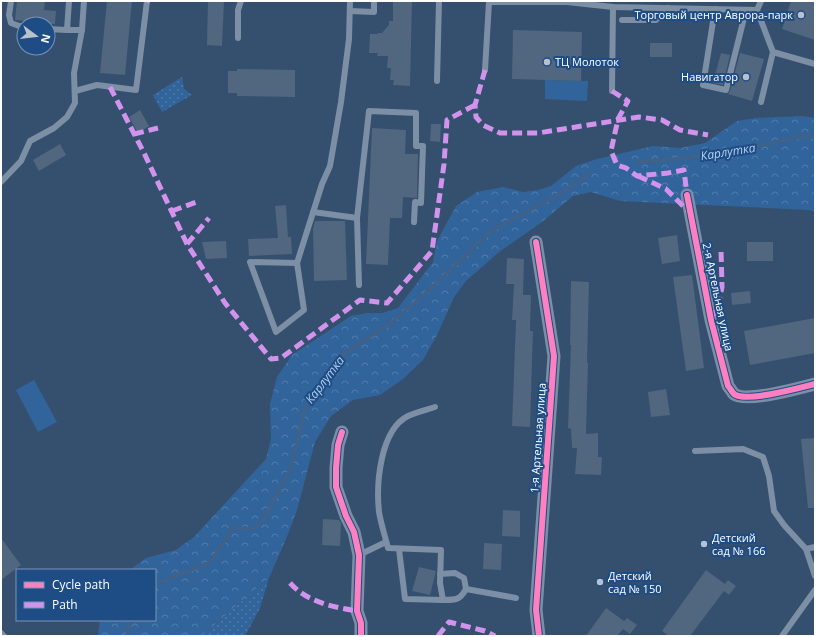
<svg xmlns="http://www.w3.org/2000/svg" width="816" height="637" font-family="'Open Sans',sans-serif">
	<defs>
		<pattern id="forest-crowns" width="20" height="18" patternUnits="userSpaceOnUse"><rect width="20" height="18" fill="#32649c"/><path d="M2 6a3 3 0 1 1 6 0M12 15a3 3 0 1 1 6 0" fill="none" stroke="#517bab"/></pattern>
		<pattern id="park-dots" width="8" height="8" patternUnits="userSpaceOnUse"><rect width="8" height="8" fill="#32649c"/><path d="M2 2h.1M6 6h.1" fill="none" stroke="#517bab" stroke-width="1.8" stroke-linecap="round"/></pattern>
	</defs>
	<rect width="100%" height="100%" fill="#354f6e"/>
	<g fill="#32649c">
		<path d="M545 80 588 81 587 101 545 99Z"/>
		<path d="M34 380 57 422 38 432 16 390Z"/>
	</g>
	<path fill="url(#forest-crowns)" d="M802 116 815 118V211L809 210 620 201 591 192 573 196 542 222 499 252 466 281 454 297 437 335 423 360 403 379 380 395 353 400 331 416 315 442 297 510 288 534 269 578 202 636H98L100 620H155V570H130L146 558 176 550 194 537 266 459 271 439 270 404 277 377 292 355 351 316 367 313H383L398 308 433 262 437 241 456 206 477 192 503 187 523 192 538 190 551 186 576 166 597 159 653 146 680 148 705 143 737 121 756 118Z"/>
	<g fill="url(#park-dots)">
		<path d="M182 77 184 89 192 95 162 112 153 95Z"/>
		<path d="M269 578 260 608 245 636H202Z"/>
	</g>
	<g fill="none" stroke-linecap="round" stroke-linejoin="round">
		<g stroke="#406188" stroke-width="3.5">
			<path d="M638 162 724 155 747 148 811 135 815 138"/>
			<path d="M155 584 211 562 233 528 253 529 263 520 291 468 306 404 344 354 392 322 427 292 491 231 565 191 589 174"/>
			<path d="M127 636 130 620"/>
		</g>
	</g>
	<g fill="#51667f">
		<path d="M17 1H45L44 10 56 11 55 24H40V22L15 20Z"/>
		<path d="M107 1H132L125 75 100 73Z"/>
		<path d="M208 1H224L222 46 207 45Z"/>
		<path d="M393 1H412L410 86 393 85 394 80H390L391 68H387L388 56H377L378 53H369L370 34H378V33H382L389 25V21H393Z"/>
		<path d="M791 1H815V40L782 29Z"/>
		<path d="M513 30 582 32 581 81 512 79Z"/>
		<rect x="650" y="43" width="22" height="14"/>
		<path d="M721 53 730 55 723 85 713 83Z"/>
		<path d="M740 53 764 59 752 101 728 94 730 91Z"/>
		<path d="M237 69 295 70V97L237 96V93H228V71H237Z"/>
		<path d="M140 110 149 126 138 133 129 117Z"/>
		<path d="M431 124H441L440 142 430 141Z"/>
		<path d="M372 128 406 130 405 154H418L417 198 403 197 402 218H390L388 265 366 264Z"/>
		<path d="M60 144 66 155 39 171 33 160Z"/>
		<path d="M286 205 288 237H291L292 254 249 256 248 239 278 238 275 206Z"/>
		<path d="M315 221H345L347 280 314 281 313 229Z"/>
		<path d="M677 235 680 261 662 264 658 238Z"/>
		<path d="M226 241 227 258 206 259 202 242Z"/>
		<rect x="747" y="242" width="26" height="19"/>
		<path d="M507 258 524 259 523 295H531L530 331H533L530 427 512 426 516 320H512L514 284H506Z"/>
		<path d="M692 275 704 368 686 371 673 277Z"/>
		<path d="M571 281 589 282 587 363H588L586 434 598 433V457H602L601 475 575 474 577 448H572L571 429 568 428 571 345H570Z"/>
		<path d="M750 291 751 303 732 305 731 293Z"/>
		<path d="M815 318V353L750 365 744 331Z"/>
		<path d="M666 389 670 415 651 417 648 392Z"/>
		<path d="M815 438V508H808L801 439Z"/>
		<path d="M503 510 520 511V537L502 536Z"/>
		<path d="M323 519 339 520 341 523 340 546 322 545Z"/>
		<path d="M1 538 21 565 1 580Z"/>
		<path d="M484 543 502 544 501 570 483 569Z"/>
		<path d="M419 567 436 571 430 595 412 591Z"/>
		<path d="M706 570 725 584 728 580 736 586 729 595 724 591 690 636H669L662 631Z"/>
		<path d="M606 608 624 621 627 618 637 625 630 634 623 629 617 636H586Z"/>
	</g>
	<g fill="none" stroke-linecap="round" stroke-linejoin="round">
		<g stroke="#7c8fa4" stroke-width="6">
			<path d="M11 1 9 15 11 23 19 26 24 27"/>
			<path d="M715 9 703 85 726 90 746 10"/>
			<path d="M757 10 761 1"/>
			<path d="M350 11 374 12V1"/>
			<path d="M622 20H656L668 8"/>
			<path d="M48 29 67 30 69 1"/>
			<path d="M67 30H82"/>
			<path d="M238 38V10L241 1"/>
			<path d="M485 70 489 2H567L613 7 757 10 773 52 815 64"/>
			<path d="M437 81 439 1"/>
			<path d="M75 91 97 85 136 90 147 1"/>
			<path d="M612 91 613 7"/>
			<path d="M761 102 773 52"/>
			<path d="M1 182 21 161 30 141 54 128 67 117 75 103 74 73 82 30 84 1"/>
			<path d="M313 212 357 218"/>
			<path d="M297 263 304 310 276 332 250 262 297 263 322 184 330 166 341 102 349 39 350 1"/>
			<path d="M359 285 357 218 369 111 416 113V146H423L421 203 415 202 414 222"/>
			<path d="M435 407C426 410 416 412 408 416 380 430 376 484 379 512 381 524 385 536 388 548L441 550 440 583 443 600C456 600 460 600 466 589L516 598"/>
			<path d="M695 451 743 449 763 457 769 476 774 511 784 525 806 549 815 576"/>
			<path d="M399 549 405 599 443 600"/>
			<path d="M806 549 815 547"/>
			<path d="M359 555 386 542"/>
			<path d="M440 574 455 573 464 578 466 589"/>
			<path d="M1 633 4 636"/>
			<path d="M782 636 815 590"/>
		</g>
		<g stroke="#7c8fa4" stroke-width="13">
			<path d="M687 195 711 320 728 386C730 388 732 392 734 394 746 403 799 388 815 384"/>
			<path d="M536 242 554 356 536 610 539 636"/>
			<path d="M342 432 338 445 336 468V487L346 516 354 532 359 555 357 611 361 623V636"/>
		</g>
		<g stroke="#d193ec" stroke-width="5" stroke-dasharray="10 5" stroke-linecap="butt">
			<path d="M147 2 148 1"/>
			<path d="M485 70 475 105 476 117 483 125 500 133H538L639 117 662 120 680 130 708 135"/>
			<path d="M110 87 144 153 187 244 225 303 271 359 281 358 360 300 387 303 432 251 444 164 447 120 475 105"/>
			<path d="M612 91 628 101 618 119 611 151 617 165 626 168 637 176 668 173 684 170 687 195"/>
			<path d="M134 134 158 128"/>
			<path d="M638 176 666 189 689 212"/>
			<path d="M172 211 199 201"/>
			<path d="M187 244 209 218"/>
			<path d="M711 320 719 302 722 287 721 250"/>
			<path d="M290 583C307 602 333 607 357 611"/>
			<path d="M438 636 449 622 485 631 495 636"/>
		</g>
		<defs>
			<g id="cycleway">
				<path d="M687 195 711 320 728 386C730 388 732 392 734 394 746 403 799 388 815 384"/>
				<path d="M536 242 554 356 536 610 539 636"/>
				<path d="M342 432 338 445 336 468V487L346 516 354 532 359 555 357 611 361 623V636"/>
			</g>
		</defs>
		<use href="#cycleway" stroke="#1e4d85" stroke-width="8"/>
		<use href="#cycleway" stroke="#ff80c0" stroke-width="6"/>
	</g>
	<g fill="#b8c1cc" stroke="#1e4d85" stroke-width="1.5">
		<circle cx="801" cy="15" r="4"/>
		<circle cx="547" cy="62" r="4"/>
		<circle cx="746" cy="77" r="4"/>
		<circle cx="704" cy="544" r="4"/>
		<circle cx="600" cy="582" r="4"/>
	</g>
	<g text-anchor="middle" stroke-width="4" stroke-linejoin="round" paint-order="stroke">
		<g font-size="11" fill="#fff" stroke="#1e4d85" text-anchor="start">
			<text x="793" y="19" text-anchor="end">Торговый центр Аврора-парк</text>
			<text x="555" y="66">ТЦ Молоток</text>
			<text x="738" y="81" text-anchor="end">Навигатор</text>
			<text x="712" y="542">Детский<tspan x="712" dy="13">сад № 166</tspan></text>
			<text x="608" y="580">Детский<tspan x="608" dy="13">сад № 150</tspan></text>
		</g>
		<g font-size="11" fill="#fff" stroke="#1e4d85">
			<text transform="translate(718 297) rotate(78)" y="4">2-я Артельная улица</text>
			<text transform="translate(538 438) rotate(-86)" y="4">1-я Артельная улица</text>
		</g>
		<g font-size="12" font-style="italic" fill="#b2d0f1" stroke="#1e4d85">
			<text transform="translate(728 152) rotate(-9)" y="4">Карлутка</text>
			<text transform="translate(325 380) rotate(-53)" y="4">Карлутка</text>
		</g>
	</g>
	<rect width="816" height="637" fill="none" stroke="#ffffff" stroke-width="4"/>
	<rect x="16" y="569" width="140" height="52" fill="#1e4d85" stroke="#7894b6"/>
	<rect x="24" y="582" width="20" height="6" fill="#ff80c0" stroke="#7894b6"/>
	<text x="52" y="589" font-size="12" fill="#ffffff">Cycle path</text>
	<rect x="24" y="602" width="20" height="6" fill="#d193ec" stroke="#7894b6"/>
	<text x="52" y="609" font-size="12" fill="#ffffff">Path</text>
	<g transform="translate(36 36) rotate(105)"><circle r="19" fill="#1e4d85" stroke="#7894b6"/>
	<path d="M0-3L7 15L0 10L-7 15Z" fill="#b8c1cc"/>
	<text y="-6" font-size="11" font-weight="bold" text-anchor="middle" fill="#ffffff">N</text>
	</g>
</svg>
